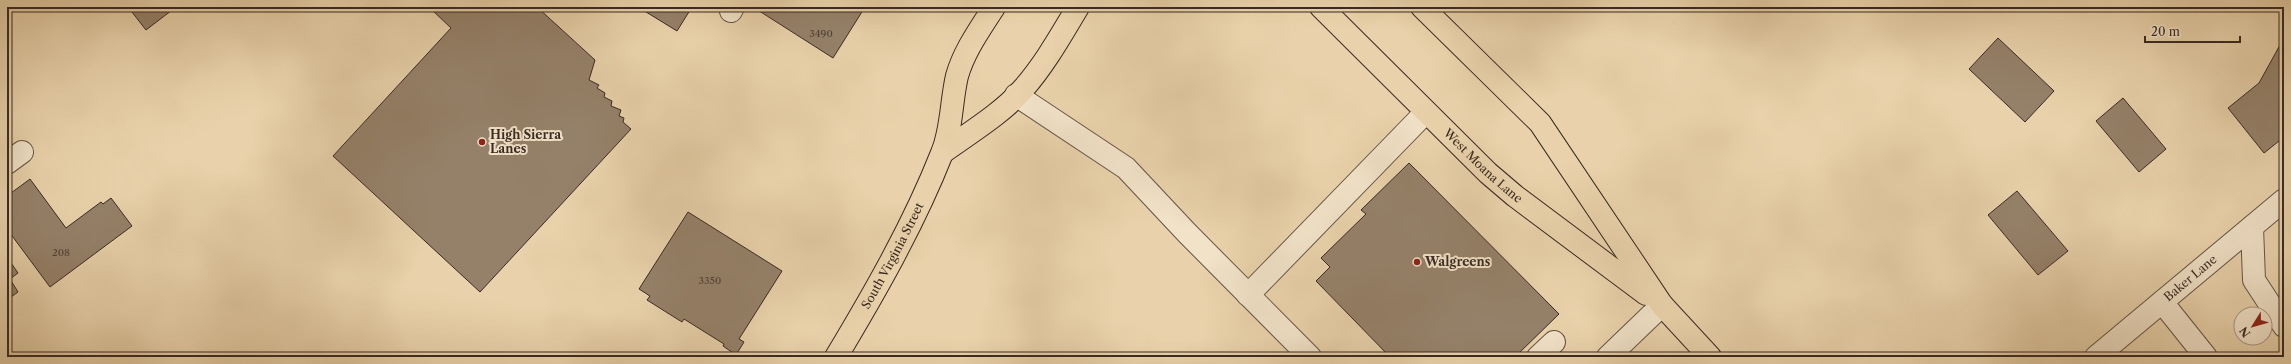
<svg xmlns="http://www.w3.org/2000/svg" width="2291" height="364" font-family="'Libre Caslon Text',serif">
	<rect width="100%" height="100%" fill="#e9d2ab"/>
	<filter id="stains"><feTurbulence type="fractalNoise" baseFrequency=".005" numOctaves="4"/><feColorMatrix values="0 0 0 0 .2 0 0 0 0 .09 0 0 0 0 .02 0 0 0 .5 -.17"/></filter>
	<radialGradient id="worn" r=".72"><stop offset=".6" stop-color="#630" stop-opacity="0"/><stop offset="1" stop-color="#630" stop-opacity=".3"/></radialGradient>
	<g fill="#95816a" stroke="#392a23">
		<path d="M128 7H176L146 30Z"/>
		<path d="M433 7H537L595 60 589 80 599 85 597 88 605 93 604 97 612 101 611 106 621 110 619 116 624 118 623 122 631 129 480 292 333 156 451 28 431 9Z"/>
		<path d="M638 7H692L677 31Z"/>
		<path d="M753 7H865L833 58Z"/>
		<path d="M1998 38 2054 91 2025 122 1969 69Z"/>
		<path d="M2280 45 2284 48V137L2264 153 2228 108 2259 83Z"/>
		<path d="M2123 98 2166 149 2139 172 2096 121Z"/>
		<path d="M1409 163 1559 314 1515 357H1390L1316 281 1330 267 1321 258 1366 214 1361 210Z"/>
		<path d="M30 179 66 228 101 202 103 204 111 198 132 226 50 287 7 229V206L9 205 7 196Z"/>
		<path d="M2017 191 2068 251 2038 275 1988 215Z"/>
		<path d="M688 212 782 271 739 339 744 342 736 355 723 346 724 344 684 319 682 322 647 300 650 296 639 289Z"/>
		<path d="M7 257 18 273 10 279 18 292 7 300Z"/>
	</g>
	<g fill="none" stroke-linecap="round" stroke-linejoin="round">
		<defs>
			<g id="minor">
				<path d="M731 11 733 7"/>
				<path d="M1016 95 1126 168 1187 233 1310 357"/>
				<path d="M7 163 22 152"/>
				<path d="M2252 227 2254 280 2284 326"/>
				<path d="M1248 295 1426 112"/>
				<path d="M2162 302 2206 357"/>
				<path d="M1538 357 1554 342"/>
				<path d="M1608 357 1662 305"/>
				<path id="s1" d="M2096 357 2284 200"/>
			</g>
			<g id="major">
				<path id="s2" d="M1321 7 1488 173 1515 196 1646 294"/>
				<path d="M1422 7 1540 123 1662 305 1710 357"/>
				<path d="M943 152C968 134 1004 112 1023 89 1045 64 1061 35 1078 7"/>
				<path id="s3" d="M836 357C875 292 914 224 942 153 952 130 951 101 957 76 964 51 980 29 994 7"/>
			</g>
		</defs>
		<use href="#minor" stroke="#655445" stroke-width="24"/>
		<use href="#major" stroke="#392a23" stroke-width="24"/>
		<use href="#minor" stroke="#f1e2c8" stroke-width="22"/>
		<use href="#major" stroke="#e9d2ab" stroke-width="22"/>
	</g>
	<g fill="#8f2418" stroke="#f1e2c8" stroke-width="1.5">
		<circle cx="482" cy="142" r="4"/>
		<circle cx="1417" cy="262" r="4"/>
	</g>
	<g text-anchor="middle" stroke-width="4" stroke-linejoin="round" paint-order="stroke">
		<g font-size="10" fill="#504035">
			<text x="821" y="37">3490</text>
			<text x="61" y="256">208</text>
			<text x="710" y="284">3350</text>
		</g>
		<g font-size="12" font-weight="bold" fill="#392a23" stroke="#f1e2c8" text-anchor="start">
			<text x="490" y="139">High Sierra<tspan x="490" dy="14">Lanes</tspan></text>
			<text x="1425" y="266">Walgreens</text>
		</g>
		<g font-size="12" fill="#392a23" stroke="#f1e2c8">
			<text dy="4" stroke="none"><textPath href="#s2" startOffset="227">West Moana Lane</textPath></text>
			<text dy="4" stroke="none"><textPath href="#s3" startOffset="116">South Virginia Street</textPath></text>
			<text dy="4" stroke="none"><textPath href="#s1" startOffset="123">Baker Lane</textPath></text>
		</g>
	</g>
	<rect width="2291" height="364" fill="none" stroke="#e9d2ab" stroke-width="24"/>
	<rect x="8" y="8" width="2275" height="348" fill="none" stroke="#392a23" stroke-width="2"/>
	<rect x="12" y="12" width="2267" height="340" fill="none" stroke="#392a23"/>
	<g transform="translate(2253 326) rotate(233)"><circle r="19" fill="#f1e2c8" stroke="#a79886"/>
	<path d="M0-3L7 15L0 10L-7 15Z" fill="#8f2418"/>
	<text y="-6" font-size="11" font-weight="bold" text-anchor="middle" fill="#392a23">N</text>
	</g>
	<path d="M2145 36v6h95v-6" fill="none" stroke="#392a23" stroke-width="2"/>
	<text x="2151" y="36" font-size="12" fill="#392a23" stroke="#f1e2c8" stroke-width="3" paint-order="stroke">20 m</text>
	<rect width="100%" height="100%" filter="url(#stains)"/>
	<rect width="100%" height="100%" fill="url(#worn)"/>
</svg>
